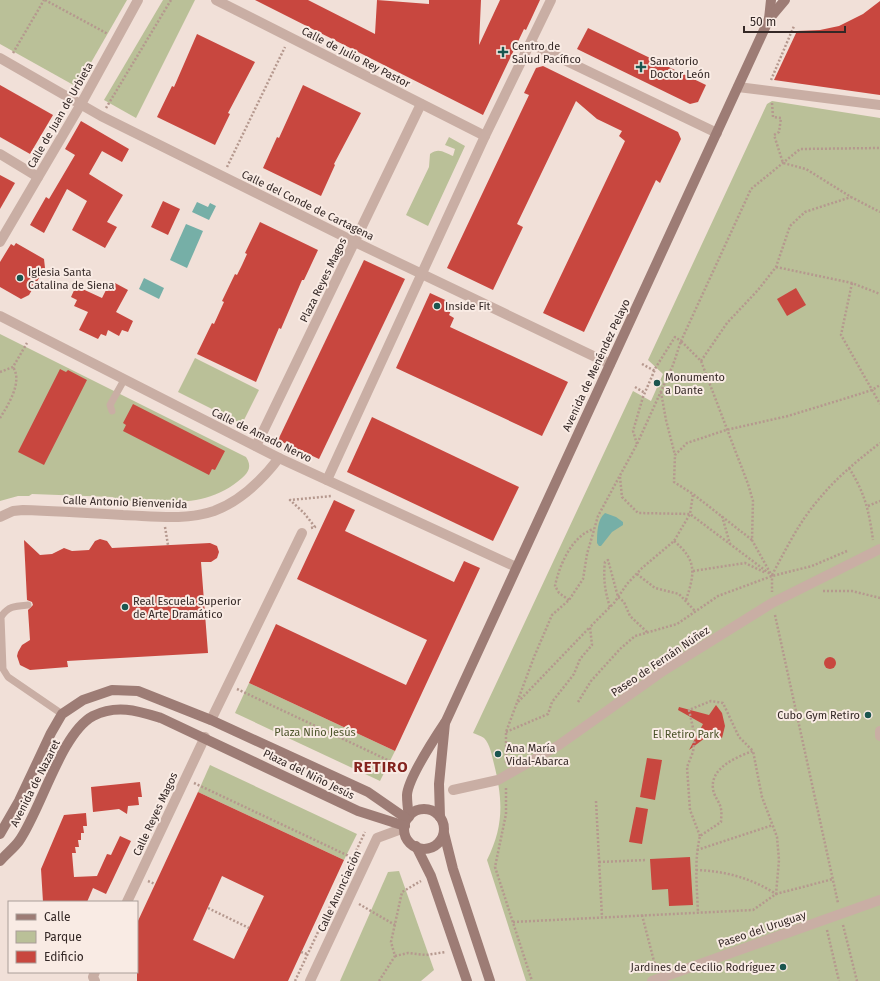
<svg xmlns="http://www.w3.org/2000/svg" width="880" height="981" font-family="'Fira Sans',sans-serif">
	<rect width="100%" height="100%" fill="#f1e0d8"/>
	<g fill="#bac098">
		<path d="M0 0H127L77 87 0 44Z"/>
		<path d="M163 0H195L136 118 104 100Z"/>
		<path d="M772 101 880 118V981H526L487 860C504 826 503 800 494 764 492 756 490 744 484 738 481 736 476 734 473 733L633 391 651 401 663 374 648 360 767 104Z"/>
		<path d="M449 137 465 146 428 226 406 215 429 167 430 154C439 147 445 153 453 156L455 149 445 145Z"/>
		<path d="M0 334 246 457C252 466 249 472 242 478 206 510 160 502 116 500L113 497 32 494 29 496H18L0 501Z"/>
		<path d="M195 358 259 390 242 424 178 392Z"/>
		<path d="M249 683 395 751 380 781 235 713Z"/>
		<path d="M210 765 357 834 344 860 198 792Z"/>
		<path d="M399 871 434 970 421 981H340L388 872Z"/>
	</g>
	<g fill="#76afa7">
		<path d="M197 202 208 207 210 203 216 206 209 220 192 212Z"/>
		<path d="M186 224 203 231 187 268 170 260Z"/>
		<path d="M144 278 164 288 159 299 139 289Z"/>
		<path d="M605 513 616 517 623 522V525L612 532 601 546H599L597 543C597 534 597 519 605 513Z"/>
	</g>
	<g fill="#c8473f" fill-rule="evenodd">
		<path d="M255 0H308L375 34 377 0 429 4V0H481L479 45 500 0H540L526 30 524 29 483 115Z"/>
		<path d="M880 1V95L774 80 797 31 820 30 839 26 863 14Z"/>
		<path d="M588 28 706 85 698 102 690 104 577 49Z"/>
		<path d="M197 34 255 62 228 113 230 114 215 145 157 117 172 86 174 87Z"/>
		<path d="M543 66 678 132 681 139 660 183 656 180 584 332 543 313 625 141 619 136 622 131 597 119 576 101 517 224 523 227 493 290 447 268 529 95 524 93 536 68Z"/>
		<path d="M0 85 53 115 30 154 0 137Z"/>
		<path d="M303 85 361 113 334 164 335 165 321 196 263 168 277 137 279 138Z"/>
		<path d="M81 121 129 149 122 162 102 151 89 174 123 195 107 222 117 227 105 248 72 230 87 201 67 189 44 233 30 225 46 197 49 199 75 155 65 149Z"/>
		<path d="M0 175 15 183 0 209Z"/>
		<path d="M163 201 180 209 168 235 151 227Z"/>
		<path d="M260 222 318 250 304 280H302L281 329 279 328 256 382 197 354 212 323 214 324 224 302 222 301 235 274 237 275 242 265 247 254 245 253Z"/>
		<path d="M16 243 44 259 45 268 29 295 21 299 0 287V262L11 244 14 246Z"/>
		<path d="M364 260 405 279 319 459 278 440Z"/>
		<path d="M115 283 128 290 116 312 133 321 128 332 122 330 119 336 108 330 106 336 101 334 98 339 79 330 88 312 74 306 77 300 71 297 76 286 102 298 108 286 112 289Z"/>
		<path d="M796 288 806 305 787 316 777 299Z"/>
		<path d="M430 293 454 304 449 315 454 318 450 327 568 382 542 436 396 368Z"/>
		<path d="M60 369 66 372 68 370 87 380 44 465 18 452Z"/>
		<path d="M133 404 225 451 215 470 212 469 209 475 123 431 126 425 123 423Z"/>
		<path d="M372 417 519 487 493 541 347 472Z"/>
		<path d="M334 500 355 510 345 531 454 582 464 561 480 568 395 751 249 683 276 624 406 685 427 640 297 579Z"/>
		<path d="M100 539 107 541 112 548 210 543 217 546 219 552 217 558 211 562H201L208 653 67 661 68 667 30 670 20 665 17 656 18 652 22 645 30 640 28 610 33 605 32 602 27 600 24 540 40 555 52 554 64 548 72 551 89 550 95 541Z"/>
		<circle cx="830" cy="663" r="6"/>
		<path d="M716 705 722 713 725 726 722 738 713 732 689 750 703 724 678 710 679 707 709 715Z"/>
		<path d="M647 758 662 760 655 800 640 797Z"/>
		<path d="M140 782 142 797H138L139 805 128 806 127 814 119 809 93 812 91 787Z"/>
		<path d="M198 792 344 860 288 981H137V923ZM222 876 264 896 234 959 193 940Z"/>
		<path d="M636 807 648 809 642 844 629 842Z"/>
		<path d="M86 813 87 826H83L84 833H81V840H78L79 847H75L76 853H72L74 877 97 876 107 854 111 855 120 836 131 841 106 894 93 888 87 902H43L41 869 64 815Z"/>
		<path d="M690 857 693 905 669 906 668 889 652 890 650 859Z"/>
	</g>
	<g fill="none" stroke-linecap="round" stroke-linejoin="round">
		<g stroke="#b5988e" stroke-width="2.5" stroke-dasharray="2 2" stroke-linecap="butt">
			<path d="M45 0 108 34"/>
			<path d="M13 53 44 0"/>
			<path d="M771 80 794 26"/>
			<path d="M772 103 773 117 781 118 779 132 774 135 783 163 806 169 851 197 880 212"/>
			<path d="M106 108 171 0"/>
			<path d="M227 167 285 47"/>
			<path d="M776 267 852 283 880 294"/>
			<path d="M852 283 841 335 880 404"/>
			<path d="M701 361 727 323 758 290 776 267 790 226 805 212 851 197"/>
			<path d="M642 364 655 371"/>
			<path d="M0 372 13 367 27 343"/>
			<path d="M635 387 645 393"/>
			<path d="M661 392 666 420 675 455"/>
			<path d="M0 418C8 405 23 382 13 367"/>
			<path d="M637 444 633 431 643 397 656 367 675 337 681 341 751 189 800 149 880 148"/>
			<path d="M849 468C865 493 869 511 873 540"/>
			<path d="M620 477 622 497 638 513 690 514 770 574"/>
			<path d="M868 506 880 501"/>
			<path d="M722 516 730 544"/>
			<path d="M165 527 168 545"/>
			<path d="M311 528 315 527 304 513 290 500 332 496"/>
			<path d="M752 540 693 494 674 482 675 455 687 443 726 430 788 416 850 397 872 390 880 385"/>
			<path d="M674 541C697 560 695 573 686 600"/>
			<path d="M693 571 745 563 766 573"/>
			<path d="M637 574 655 588 679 594 695 611"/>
			<path d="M772 575C786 549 799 522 819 499 836 478 858 460 880 443"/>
			<path d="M823 591H852L880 598"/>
			<path d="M569 600 559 593 555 586C559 566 572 535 594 529"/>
			<path d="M610 607C605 592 603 578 605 562L608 560 618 597 624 602 630 616 647 632"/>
			<path d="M775 615 838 903"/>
			<path d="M237 689 394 763"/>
			<path d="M518 702 590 627"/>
			<path d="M578 702 591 681 620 649 635 636 677 624 718 596 772 576 812 566 847 551"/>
			<path d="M506 732 548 714 552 702 574 674 580 659 592 645 590 627 614 603 627 584 642 568 674 541 690 514 693 494"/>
			<path d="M506 763V732L534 657 552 615 569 600 583 579 587 554 598 516 637 444 673 365 681 341 701 361 748 484 753 501 752 540 772 576V592"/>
			<path d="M194 783 353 858"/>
			<path d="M506 788V814L495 867 532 981"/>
			<path d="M596 801 602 917"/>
			<path d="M700 836 690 810 687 767 693 752 695 737 689 710 711 701 723 703 739 737 753 751"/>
			<path d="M697 850 773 825"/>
			<path d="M599 862 646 860"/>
			<path d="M696 870C725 871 751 878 776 894L779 860 777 837 762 797 753 751C736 757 710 768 713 789 714 797 720 802 721 809 722 813 721 818 721 822L700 836C694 861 697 887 698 913"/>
			<path d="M148 881 155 884"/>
			<path d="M359 904 395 925"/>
			<path d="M208 908 249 928"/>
			<path d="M642 915 656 969"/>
			<path d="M513 922 753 910 776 894 833 879"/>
			<path d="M843 925 857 981"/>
			<path d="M827 930 839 981"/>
			<path d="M301 952 307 954"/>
			<path d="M395 956 408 953 426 955 446 952"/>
			<path d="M295 981 365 832"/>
			<path d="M379 981 395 956 391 942 402 892 421 881"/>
		</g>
		<g stroke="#c9aea4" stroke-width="7">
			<path d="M112 411 110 405 124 380"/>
			<path d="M28 605C15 606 8 606 1 617L3 669 8 677 62 714"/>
		</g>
		<g stroke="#c9aea4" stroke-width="10">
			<path d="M216 0 485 136"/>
			<path d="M531 44 717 133"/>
			<path d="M0 58 101 116 355 242 610 364"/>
			<path d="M738 87 880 105"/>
			<path d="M0 154 38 177"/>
			<path d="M0 242 81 104 138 0"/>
			<path d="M0 316 279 458 516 567"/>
			<path d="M256 446 421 104"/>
			<path d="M327 480 485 136 551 0"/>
			<path d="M0 517 13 511 23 510C57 511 90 513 123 515 153 516 185 521 214 511 241 501 262 480 279 458"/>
			<path d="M211 720 302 533"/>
			<path d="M880 731V736"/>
			<path d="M453 790 498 780 505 776 559 745 663 671 772 603 880 549"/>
			<path d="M127 902 205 737"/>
			<path d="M95 981 93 977 95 972"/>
			<path d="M310 981 377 838 404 828"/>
			<path d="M652 981 880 900"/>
		</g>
		<g stroke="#9d7c75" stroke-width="10">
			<path d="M769 19 771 0"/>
			<circle cx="424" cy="829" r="20"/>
			<path d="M409 817C408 810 407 802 407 795 408 778 436 736 446 721L769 19 785 0"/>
			<path d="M440 817 439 784 445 723"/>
			<path d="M444 833 453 869 490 981"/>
			<path d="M0 834 19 801 51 733 62 714 83 700 112 690 138 691 211 720 368 792 407 819"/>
			<path d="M416 846 431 876 467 981"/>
			<path d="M0 861C6 854 14 848 19 841 41 810 61 733 93 716 117 704 138 711 161 718L358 811 405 826"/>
		</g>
	</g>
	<g fill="#1b564f" stroke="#f9ebe4" stroke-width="1.5">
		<path d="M501 46h4v4h4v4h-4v4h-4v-4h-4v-4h4z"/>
		<path d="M639 61h4v4h4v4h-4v4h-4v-4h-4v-4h4z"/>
		<circle cx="20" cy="278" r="4"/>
		<circle cx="437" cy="306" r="4"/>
		<circle cx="657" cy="383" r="4"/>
		<circle cx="125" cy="607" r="4"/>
		<circle cx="868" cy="715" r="4"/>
		<circle cx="498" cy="754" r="4"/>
		<circle cx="783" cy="967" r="4"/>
	</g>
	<g text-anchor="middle" stroke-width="4" stroke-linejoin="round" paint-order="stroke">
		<g font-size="11" fill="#342826" stroke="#f9ebe4" text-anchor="start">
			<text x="512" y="50">Centro de<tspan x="512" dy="13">Salud Pacífico</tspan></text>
			<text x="650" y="65">Sanatorio<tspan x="650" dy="13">Doctor León</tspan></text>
			<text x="28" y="276">Iglesia Santa<tspan x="28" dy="13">Catalina de Siena</tspan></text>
			<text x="445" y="310">Inside Fit</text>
			<text x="665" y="381">Monumento<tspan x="665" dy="13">a Dante</tspan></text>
			<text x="133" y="605">Real Escuela Superior<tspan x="133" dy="13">de Arte Dramático</tspan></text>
			<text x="860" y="719" text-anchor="end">Cubo Gym Retiro</text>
			<text x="506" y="752">Ana María<tspan x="506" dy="13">Vidal-Abarca</tspan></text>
			<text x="775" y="971" text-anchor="end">Jardines de Cecilio Rodríguez</text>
		</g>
		<g font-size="11" fill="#342826" stroke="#f9ebe4">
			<text transform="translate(356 57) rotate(27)" y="4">Calle de Julio Rey Pastor</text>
			<text transform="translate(60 115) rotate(-60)" y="4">Calle de Juan de Urbieta</text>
			<text transform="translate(308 205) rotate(26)" y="4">Calle del Conde de Cartagena</text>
			<text transform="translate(323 280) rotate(-64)" y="4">Plaza Reyes Magos</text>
			<text transform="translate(596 365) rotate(-65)" y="4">Avenida de Menéndez Pelayo</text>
			<text transform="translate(262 435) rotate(26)" y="4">Calle de Amado Nervo</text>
			<text transform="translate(125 502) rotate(2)" y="4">Calle Antonio Bienvenida</text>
			<text transform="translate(660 661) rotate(-34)" y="4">Paseo de Fernán Núñez</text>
			<text transform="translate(309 774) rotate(26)" y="4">Plaza del Niño Jesús</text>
			<text transform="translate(35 783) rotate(-63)" y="4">Avenida de Nazaret</text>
			<text transform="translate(155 814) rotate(-65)" y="4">Calle Reyes Magos</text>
			<text transform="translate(339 891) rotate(-65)" y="4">Calle Anunciación</text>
			<text transform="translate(762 929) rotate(-19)" y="4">Paseo del Uruguay</text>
		</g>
		<g font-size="11" fill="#4b5329" stroke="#f9ebe4">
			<text x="315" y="736">Plaza Niño Jesús</text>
			<text x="686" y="738">El Retiro Park</text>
		</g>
		<g font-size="15" font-weight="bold" letter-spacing="1" fill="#84231e" stroke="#f9ebe4">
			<text x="381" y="772">RETIRO</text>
		</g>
	</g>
	<rect x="8" y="901" width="130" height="72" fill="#f9ebe4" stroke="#aa9d98"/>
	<rect x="16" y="914" width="20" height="6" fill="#9d7c75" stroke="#aa9d98"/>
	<text x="44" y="921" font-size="12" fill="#342826">Calle</text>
	<rect x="16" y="931" width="20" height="12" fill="#bac098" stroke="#aa9d98"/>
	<text x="44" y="941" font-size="12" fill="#342826">Parque</text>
	<rect x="16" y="951" width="20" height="12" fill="#c8473f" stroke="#aa9d98"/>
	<text x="44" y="961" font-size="12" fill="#342826">Edificio</text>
	<path d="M744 26v6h101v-6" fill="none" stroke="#342826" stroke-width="2"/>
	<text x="750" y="26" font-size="12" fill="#342826" stroke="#f9ebe4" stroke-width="3" paint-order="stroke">50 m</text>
</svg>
